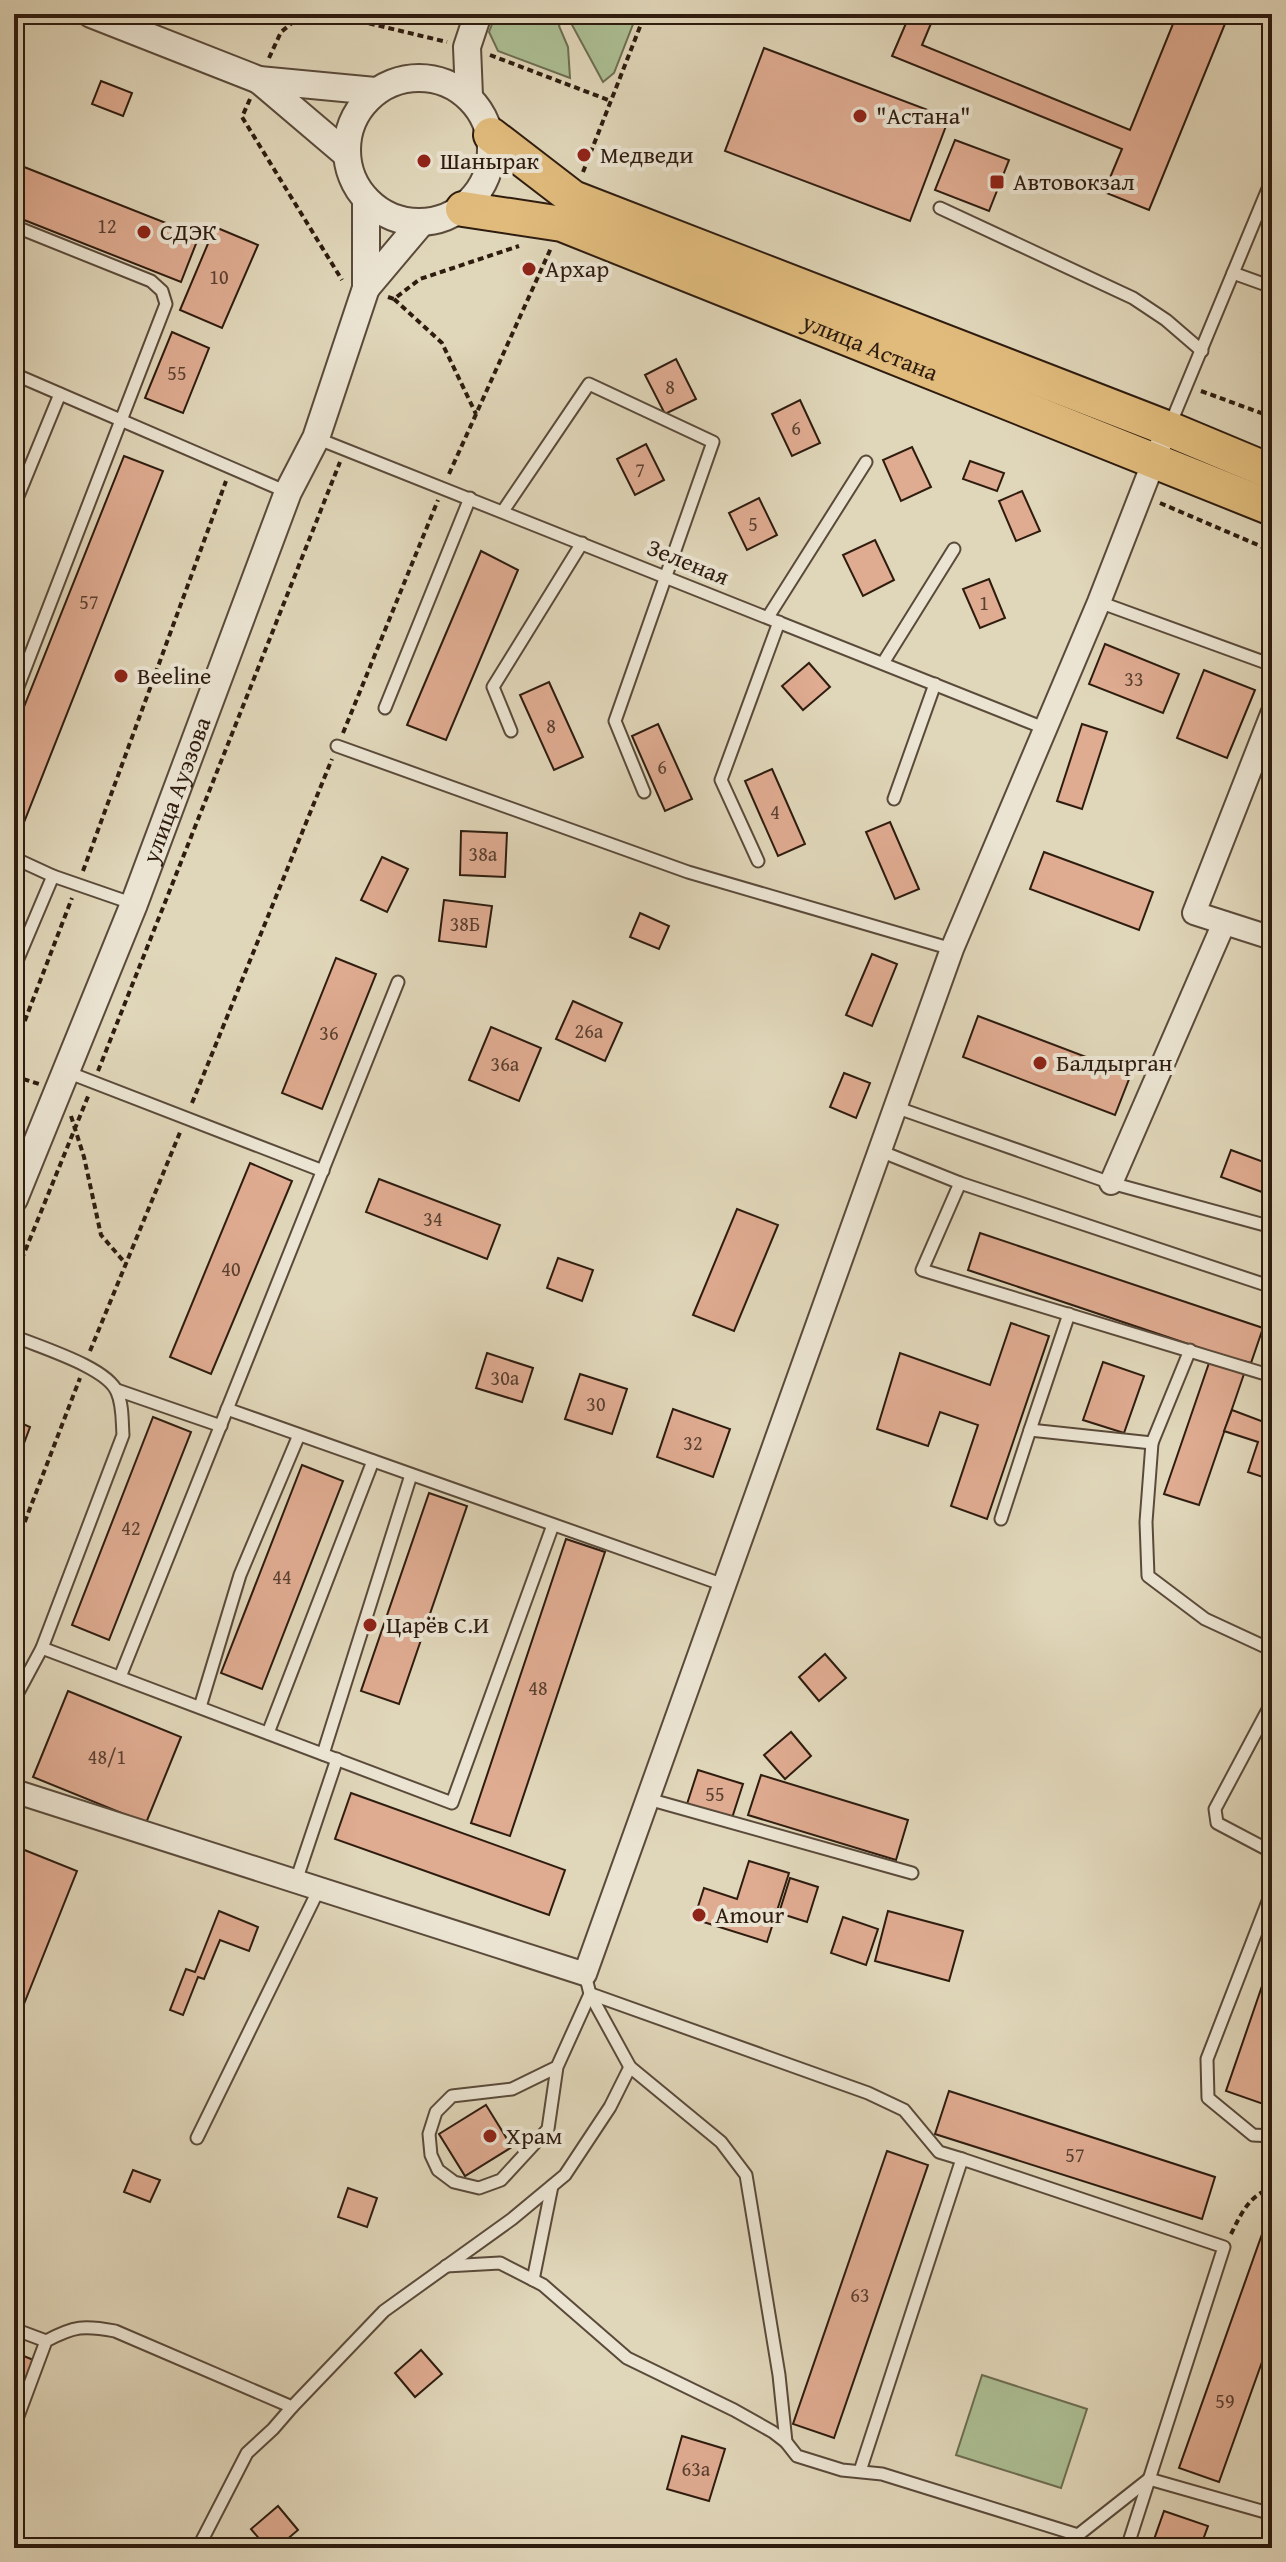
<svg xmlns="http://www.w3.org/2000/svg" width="1286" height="2562" font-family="'Gentium Book Plus',serif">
	<rect width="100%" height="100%" fill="#e0d6b9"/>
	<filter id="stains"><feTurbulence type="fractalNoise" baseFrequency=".0025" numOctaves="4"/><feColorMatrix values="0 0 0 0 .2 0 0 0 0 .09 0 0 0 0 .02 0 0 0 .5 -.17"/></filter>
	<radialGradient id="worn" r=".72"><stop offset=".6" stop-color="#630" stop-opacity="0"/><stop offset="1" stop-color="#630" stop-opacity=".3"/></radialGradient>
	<g fill="#acbf94" stroke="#6d6e52" stroke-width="2">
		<path d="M496 14H564L559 26 568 47 570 78 498 51 489 32Z"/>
		<path d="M575 14H637L614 73 603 82 571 23Z"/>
		<path d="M982 2375 1087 2409 1061 2488 956 2455Z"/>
	</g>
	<g fill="#dfab91" stroke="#2e1c0f" stroke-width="2">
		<path d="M910 14H935L922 45 1130 130 1177 14H1229L1149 210 1104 192 1122 149 892 56Z"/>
		<path d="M764 48 949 118 910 221 725 151Z"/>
		<path d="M101 81 132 93 123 116 92 104Z"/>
		<path d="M955 140 1009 160 989 211 935 190Z"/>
		<path d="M14 163 199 236 181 282 14 216Z"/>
		<path d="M215 227 258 245 222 328 180 310Z"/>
		<path d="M1272 325V356L1262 352Z"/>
		<path d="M172 332 209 348 183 413 145 398Z"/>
		<path d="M676 359 696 399 665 414 645 375Z"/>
		<path d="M800 400 820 443 792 456 772 414Z"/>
		<path d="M14 416 22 419 14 440Z"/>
		<path d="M646 444 664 480 635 495 617 459Z"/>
		<path d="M912 447 931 487 901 501 883 460Z"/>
		<path d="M124 456 163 471 17 840 14 839V732Z"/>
		<path d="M970 461 1004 473 997 491 963 479Z"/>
		<path d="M1022 491 1040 531 1016 541 999 501Z"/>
		<path d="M759 498 777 535 747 550 729 513Z"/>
		<path d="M875 540 894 580 863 596 843 555Z"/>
		<path d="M481 551 518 570 446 740 407 725Z"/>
		<path d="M989 579 1005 618 980 628 963 589Z"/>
		<path d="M1105 644 1179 674 1163 713 1089 684Z"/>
		<path d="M809 663 830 687 803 710 782 686Z"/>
		<path d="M1204 670 1255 690 1227 758 1177 738Z"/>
		<path d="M549 682 583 757 554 770 520 695Z"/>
		<path d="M658 724 692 799 665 811 632 736Z"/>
		<path d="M1082 724 1107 732 1082 809 1057 801Z"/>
		<path d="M772 769 805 844 778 856 745 781Z"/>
		<path d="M890 822 919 889 895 899 866 832Z"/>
		<path d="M461 831 507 833 505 877 460 875Z"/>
		<path d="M1044 852 1153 892 1139 930 1030 889Z"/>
		<path d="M382 857 408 869 387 912 361 900Z"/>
		<path d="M444 900 492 906 486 947 439 941Z"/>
		<path d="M640 913 669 926 659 949 630 937Z"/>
		<path d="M872 954 897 964 872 1026 846 1015Z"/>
		<path d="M336 958 376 974 322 1109 282 1093Z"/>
		<path d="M573 1001 622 1023 605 1061 556 1039Z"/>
		<path d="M978 1016 1131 1074 1115 1115 963 1057Z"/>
		<path d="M1272 1016V1044L1263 1041Z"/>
		<path d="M491 1027 541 1048 519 1101 469 1080Z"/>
		<path d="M844 1073 870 1083 856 1118 830 1107Z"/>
		<path d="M1231 1150 1272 1165 1270 1195 1221 1177Z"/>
		<path d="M250 1163 292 1181 211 1374 170 1357Z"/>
		<path d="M379 1179 500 1225 487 1259 366 1212Z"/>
		<path d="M737 1209 778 1225 734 1331 693 1315Z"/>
		<path d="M980 1233 1263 1328 1251 1363 1239 1360 1235 1371 1244 1374 1199 1505 1164 1494 1209 1363 1218 1366 1221 1355 968 1270Z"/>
		<path d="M558 1258 593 1270 582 1301 547 1288Z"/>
		<path d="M1011 1323 1049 1336 987 1519 951 1506 978 1425 940 1412 928 1446 877 1429 900 1353 990 1385Z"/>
		<path d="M487 1353 533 1368 522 1402 476 1388Z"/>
		<path d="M1103 1362 1144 1376 1124 1433 1083 1420Z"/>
		<path d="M580 1374 627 1389 612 1434 565 1419Z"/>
		<path d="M673 1409 730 1429 713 1477 657 1457Z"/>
		<path d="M1232 1410 1272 1425V1480L1248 1472 1258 1442 1224 1431Z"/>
		<path d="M153 1417 191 1432 109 1640 72 1625Z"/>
		<path d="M14 1420 30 1427 23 1446 14 1442Z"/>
		<path d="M302 1465 343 1481 262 1689 221 1673Z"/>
		<path d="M429 1493 467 1506 399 1704 361 1691Z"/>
		<path d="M566 1539 605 1552 510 1836 471 1823Z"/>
		<path d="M825 1654 846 1678 819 1701 799 1677Z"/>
		<path d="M68 1691 181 1737 146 1823 33 1777Z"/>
		<path d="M791 1732 811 1756 785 1779 764 1755Z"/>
		<path d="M698 1770 743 1784 732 1818 687 1804Z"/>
		<path d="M761 1775 908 1820 896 1860 748 1815Z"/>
		<path d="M351 1793 565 1870 549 1915 335 1839Z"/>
		<path d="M22 1849 77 1871 14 2029V1868Z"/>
		<path d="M749 1861 789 1873 767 1942 694 1919 704 1888 737 1899Z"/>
		<path d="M790 1878 818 1887 807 1922 779 1913Z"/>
		<path d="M219 1911 258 1927 249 1951 220 1940 204 1979 198 1977 183 2015 170 2010 186 1969 195 1972Z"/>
		<path d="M888 1911 963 1931 949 1981 875 1961Z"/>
		<path d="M843 1917 878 1929 866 1965 831 1953Z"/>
		<path d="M1272 1957V2107L1226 2091Z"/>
		<path d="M949 2091 1215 2177 1202 2219 935 2134Z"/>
		<path d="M486 2105 512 2147 465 2176 439 2134Z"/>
		<path d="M887 2151 928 2165 834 2438 793 2424Z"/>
		<path d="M133 2170 160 2180 150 2202 124 2192Z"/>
		<path d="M348 2188 377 2198 367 2227 338 2217Z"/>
		<path d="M1272 2206V2334L1219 2482 1179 2468Z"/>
		<path d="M421 2350 442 2374 415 2397 395 2373Z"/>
		<path d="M14 2352 36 2361 14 2417Z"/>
		<path d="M682 2436 725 2449 709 2501 667 2489Z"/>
		<path d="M278 2506 298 2530 277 2548H267L251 2529Z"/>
		<path d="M1164 2511 1208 2526 1200 2548H1151Z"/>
	</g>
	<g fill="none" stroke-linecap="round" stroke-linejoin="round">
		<defs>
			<g id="service">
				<path d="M940 208 1133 298 1166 320 1202 351"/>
				<path d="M14 226 151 281 162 291 166 304 14 697"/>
				<path d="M1233 273 1272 287"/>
				<path d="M14 374 287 492"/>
				<path d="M1170 425 1272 179"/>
				<path d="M316 438 1044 728"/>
				<path d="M14 506 60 394"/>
				<path d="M503 511 589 384 713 442 615 721 644 792"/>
				<path d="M1099 602 1272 665"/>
				<path d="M768 617 866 462"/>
				<path d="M883 663 954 549"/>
				<path d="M385 708 470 498"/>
				<path d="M511 731 493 687 582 543"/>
				<path d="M337 746 688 872 952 949"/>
				<path d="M894 799 935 684"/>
				<path d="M14 858 53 876 134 904"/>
				<path d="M758 861 721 780 779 622"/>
				<path d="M14 968 53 876"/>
				<path d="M67 1072 323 1171"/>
				<path d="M895 1107 1111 1183 1272 1227"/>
				<path d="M880 1151 960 1183 1272 1287"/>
				<path d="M960 1183 922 1270 1272 1376"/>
				<path d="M1069 1314 1030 1430 1152 1443 1190 1350"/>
				<path d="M14 1336C39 1347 107 1367 117 1392 123 1405 122 1422 123 1435L42 1648"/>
				<path d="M117 1390 221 1426"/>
				<path d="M227 1409 724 1585"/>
				<path d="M1152 1443 1146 1522 1148 1576 1205 1619 1272 1650"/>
				<path d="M1001 1519 1030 1430"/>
				<path d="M120 1677 398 982"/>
				<path d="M14 1700 42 1648 452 1803 553 1525"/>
				<path d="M1272 1702 1215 1809 1217 1823 1272 1852"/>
				<path d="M200 1707 240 1575 299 1435"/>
				<path d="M268 1733 373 1461"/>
				<path d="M323 1754 411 1475"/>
				<path d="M648 1799 912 1873"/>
				<path d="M296 1881 337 1759"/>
				<path d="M1272 1891 1207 2059 1208 2098 1253 2135 1272 2136"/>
				<path d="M590 1994 630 2067 721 2142 746 2175 779 2375 786 2442 797 2456 842 2470 882 2474 1078 2535 1149 2479 1272 2514"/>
				<path d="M591 1994 868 2093 904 2110 939 2152 962 2159"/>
				<path d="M557 2067 512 2089 452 2096 436 2112 429 2134 431 2155 438 2170 454 2182 479 2188 501 2180 548 2129 557 2067 590 1994 585 1974"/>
				<path d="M197 2138 319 1889"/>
				<path d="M446 2266 500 2263 543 2285 627 2358 734 2410 773 2432 786 2442"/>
				<path d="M533 2280 552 2186"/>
				<path d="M14 2329 46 2341"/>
				<path d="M14 2427 46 2341C74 2326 84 2325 115 2331L292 2407 384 2311 512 2219 565 2175 610 2107 630 2067"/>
				<path d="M860 2471 962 2159 1224 2247 1127 2548"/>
				<path d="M198 2548 247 2453 273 2429 292 2407"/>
			</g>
			<g id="minor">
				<path d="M1272 714 1194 913 1272 938"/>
				<path d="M1111 1183 1224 923"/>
				<path d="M14 1791 585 1974 952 949 1099 602 1159 448"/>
			</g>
			<g id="tertiary">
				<path d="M91 14 259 80 375 91"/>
				<circle cx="419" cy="150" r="72"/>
				<path d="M259 80 345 153"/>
				<path d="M469 96 467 47 478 14"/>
				<path d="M366 288 420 224"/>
				<path id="s1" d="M14 1199 134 904 288 492 316 438 366 288V202"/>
			</g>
			<g id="primary">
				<path d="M491 135 573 198 1169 429 1272 472"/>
				<path id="s2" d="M463 209 562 224 1272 508"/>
			</g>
		</defs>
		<use href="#service" stroke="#5a4a3a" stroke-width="15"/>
		<use href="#minor" stroke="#5a4a3a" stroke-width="26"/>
		<use href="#tertiary" stroke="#5a4a3a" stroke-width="30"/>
		<use href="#primary" stroke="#2e1c0f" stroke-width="38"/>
		<g stroke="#2e1c0f" stroke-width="4" stroke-dasharray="6 4" stroke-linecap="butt">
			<path d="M330 14 447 42"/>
			<path d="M490 55 611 101"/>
			<path d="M269 58 281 32 303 14"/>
			<path d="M250 99 242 117 342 280"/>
			<path d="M583 172 645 14"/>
			<path d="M388 297 394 299 420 279 519 246"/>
			<path d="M394 299 442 343 476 414"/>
			<path d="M1201 391 1272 417"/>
			<path d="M449 474 551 248"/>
			<path d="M1160 503 1272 551"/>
			<path d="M343 733 438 500"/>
			<path d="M83 871 226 481"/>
			<path d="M14 1049 72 898"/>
			<path d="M98 1071 340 462"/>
			<path d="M14 1076 39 1084"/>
			<path d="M192 1103 332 759"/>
			<path d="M71 1116 84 1157 101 1235 126 1264"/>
			<path d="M14 1278 89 1094"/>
			<path d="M90 1351 181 1130"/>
			<path d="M14 1550 80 1378"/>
			<path d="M1231 2234C1241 2214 1249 2195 1272 2188"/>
		</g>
		<use href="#service" stroke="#ebe4d2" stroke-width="11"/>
		<use href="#minor" stroke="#ebe4d2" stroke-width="22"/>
		<use href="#tertiary" stroke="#ebe4d2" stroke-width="26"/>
		<use href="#primary" stroke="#e0bb7c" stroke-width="34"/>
	</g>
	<g fill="#8f2418" stroke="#ebe4d2" stroke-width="3">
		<circle cx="860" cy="116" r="8"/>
		<circle cx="584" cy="155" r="8"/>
		<circle cx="424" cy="161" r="8"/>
		<rect x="989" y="174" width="16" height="16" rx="4"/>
		<circle cx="144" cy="232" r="8"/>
		<circle cx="529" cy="269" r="8"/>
		<circle cx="121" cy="676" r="8"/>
		<circle cx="1040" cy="1063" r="8"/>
		<circle cx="370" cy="1625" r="8"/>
		<circle cx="699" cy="1915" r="8"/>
		<circle cx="490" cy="2136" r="8"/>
	</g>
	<g text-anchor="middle" stroke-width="8" stroke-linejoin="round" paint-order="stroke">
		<g font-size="20" fill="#5a4030">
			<text x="107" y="233">12</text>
			<text x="219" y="284">10</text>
			<text x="177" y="380">55</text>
			<text x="670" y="394">8</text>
			<text x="796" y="435">6</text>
			<text x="640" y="477">7</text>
			<text x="753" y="531">5</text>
			<text x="89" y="609">57</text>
			<text x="984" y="610">1</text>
			<text x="1134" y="686">33</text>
			<text x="551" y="733">8</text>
			<text x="662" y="774">6</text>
			<text x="775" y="819">4</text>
			<text x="483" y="861">38а</text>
			<text x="465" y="931">38Б</text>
			<text x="589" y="1038">26а</text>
			<text x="329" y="1040">36</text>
			<text x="505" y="1071">36а</text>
			<text x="433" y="1226">34</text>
			<text x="231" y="1276">40</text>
			<text x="505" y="1385">30а</text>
			<text x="596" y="1411">30</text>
			<text x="693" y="1450">32</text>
			<text x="131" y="1535">42</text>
			<text x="282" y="1584">44</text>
			<text x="538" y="1695">48</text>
			<text x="107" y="1764">48/1</text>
			<text x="715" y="1801">55</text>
			<text x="1075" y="2162">57</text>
			<text x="860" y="2302">63</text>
			<text x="1225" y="2408">59</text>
			<text x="696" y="2476">63а</text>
		</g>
		<g font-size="24" fill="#2e1c0f" stroke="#ebe4d2" text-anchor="start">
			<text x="876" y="124">"Астана"</text>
			<text x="600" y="163">Медведи</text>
			<text x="440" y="169">Шанырак</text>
			<text x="1013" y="190">Автовокзал</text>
			<text x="160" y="240">СДЭК</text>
			<text x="545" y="277">Архар</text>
			<text x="137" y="684">Beeline</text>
			<text x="1056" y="1071">Балдырган</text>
			<text x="386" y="1633">Царёв С.И</text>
			<text x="715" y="1923">Amour</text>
			<text x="506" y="2144">Храм</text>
		</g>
		<g font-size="24" fill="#2e1c0f" stroke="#ebe4d2">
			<text dy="8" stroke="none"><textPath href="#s2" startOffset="432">улица Астана</textPath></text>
			<text transform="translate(688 562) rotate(22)" y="8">Зеленая</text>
			<text dy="8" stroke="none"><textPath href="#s1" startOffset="440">улица Ауэзова</textPath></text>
		</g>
	</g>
	<rect width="1286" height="2562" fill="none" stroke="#e0d6b9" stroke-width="48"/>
	<rect x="16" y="16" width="1254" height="2530" fill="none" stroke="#2e1c0f" stroke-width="4"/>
	<rect x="24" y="24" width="1238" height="2514" fill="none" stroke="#2e1c0f" stroke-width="2"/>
	<rect width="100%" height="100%" filter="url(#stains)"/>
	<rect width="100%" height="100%" fill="url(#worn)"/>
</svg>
